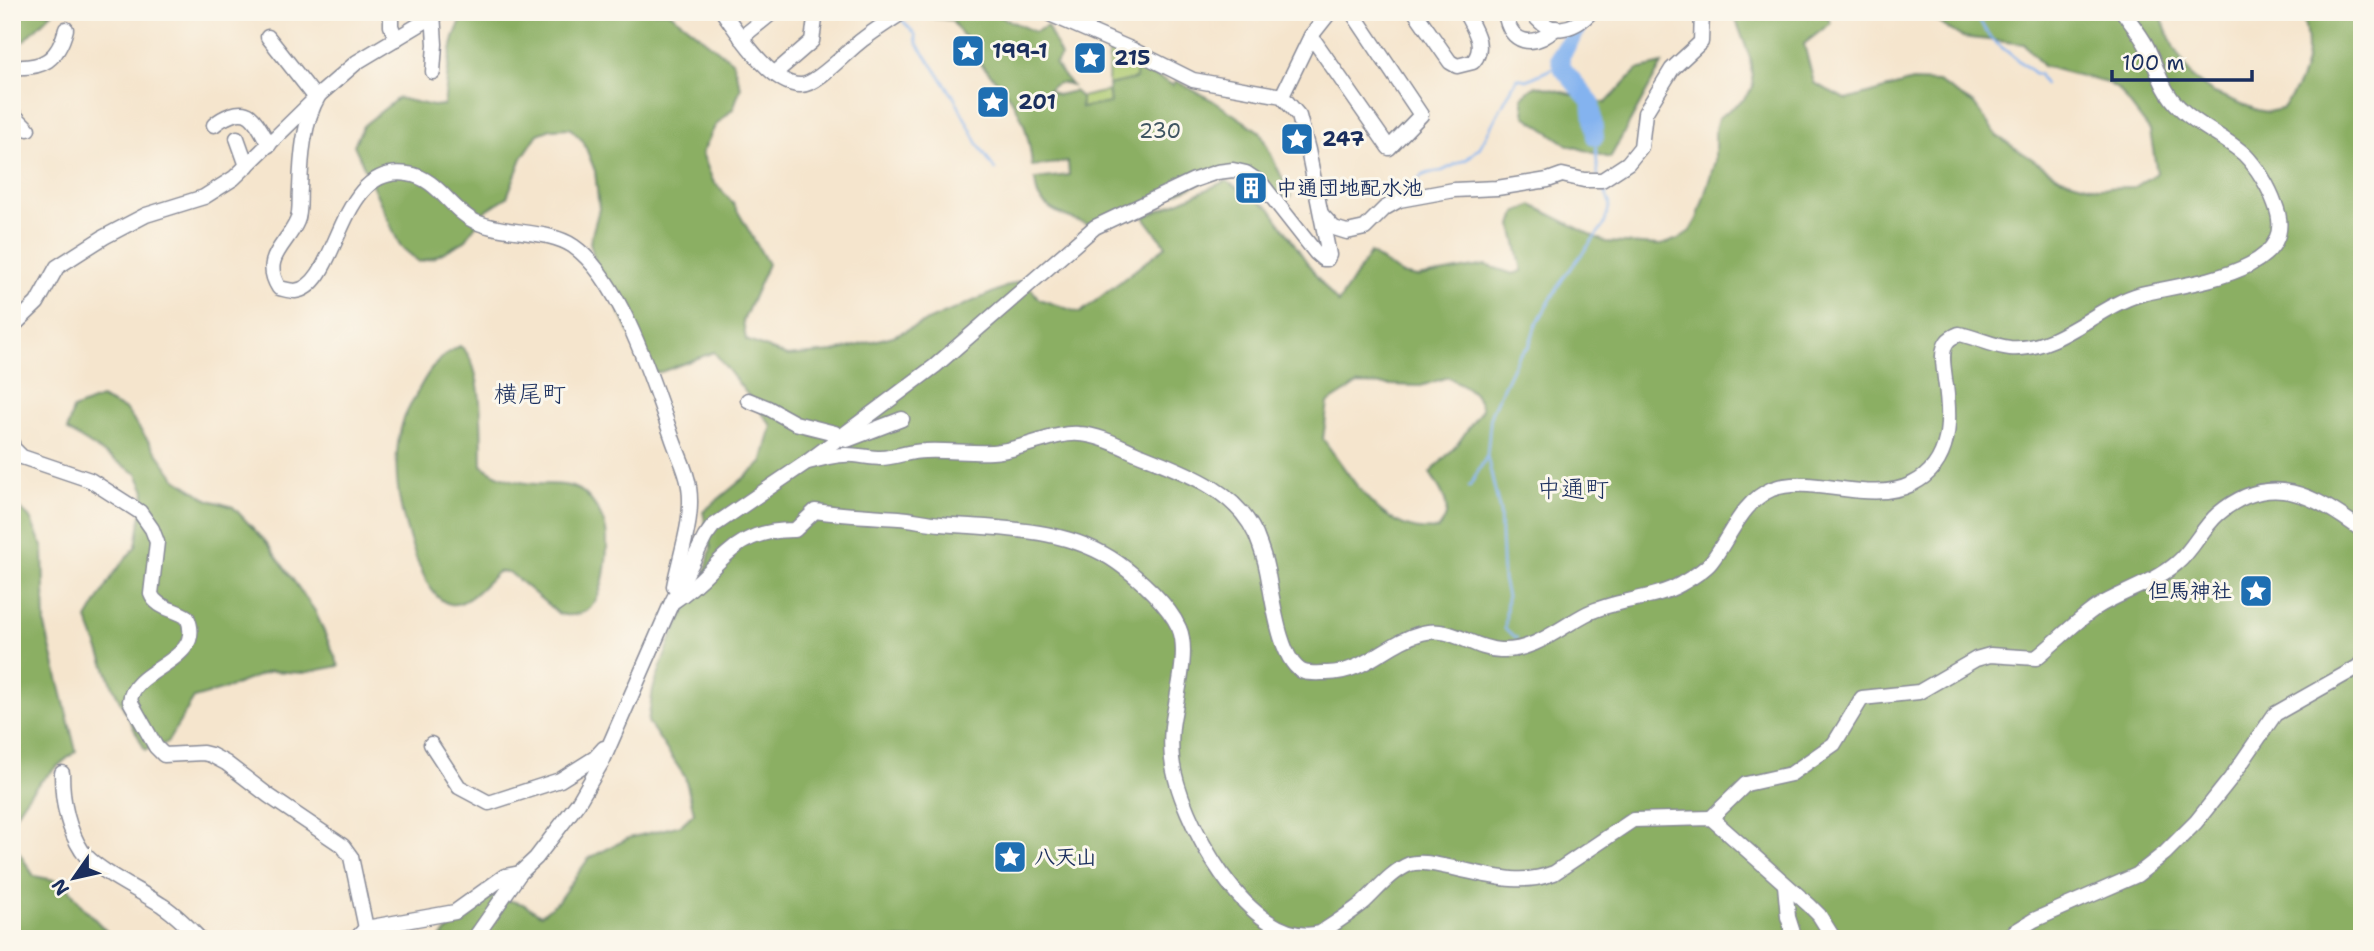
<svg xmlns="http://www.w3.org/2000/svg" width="2374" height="951" font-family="'Shantell Sans','Klee One',sans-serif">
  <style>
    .green { fill: #afcb72; stroke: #657d68; stroke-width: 2 }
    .forest { fill: #8baf64; stroke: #536f61; stroke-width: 2; fill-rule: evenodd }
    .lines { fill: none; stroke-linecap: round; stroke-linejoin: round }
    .stream { stroke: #84b3ef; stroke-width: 2.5 }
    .river { stroke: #84b3ef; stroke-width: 18 }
    .minor-casing { stroke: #888a96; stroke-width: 17 }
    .minor { stroke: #fff; stroke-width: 14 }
    .labels { text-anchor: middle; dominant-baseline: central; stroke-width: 6; stroke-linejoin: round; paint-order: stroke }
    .poi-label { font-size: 21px; font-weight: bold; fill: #1b2f5e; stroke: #fbf7ec; text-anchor: start }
    .park-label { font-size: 21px; fill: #405663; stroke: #fbf7ec }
    .quarter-label { font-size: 24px; fill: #1b2f5e; stroke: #fbf7ec }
  </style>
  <rect width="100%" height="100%" fill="#fbf7ec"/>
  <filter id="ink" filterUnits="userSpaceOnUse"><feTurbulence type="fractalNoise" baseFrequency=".0143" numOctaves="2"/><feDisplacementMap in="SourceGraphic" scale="14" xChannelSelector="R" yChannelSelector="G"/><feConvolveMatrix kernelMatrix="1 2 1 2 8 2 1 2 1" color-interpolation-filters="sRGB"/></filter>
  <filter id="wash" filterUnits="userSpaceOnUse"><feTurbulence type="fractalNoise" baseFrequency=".00686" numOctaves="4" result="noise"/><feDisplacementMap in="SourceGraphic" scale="28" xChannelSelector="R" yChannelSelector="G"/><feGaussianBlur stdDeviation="1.57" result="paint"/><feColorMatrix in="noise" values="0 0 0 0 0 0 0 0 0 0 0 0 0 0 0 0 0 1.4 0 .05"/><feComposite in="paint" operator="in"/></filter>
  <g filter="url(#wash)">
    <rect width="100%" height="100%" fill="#f5e5cd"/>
    <g class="green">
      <polygon points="1104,42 1139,57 1136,67 1136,79 1108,85 1109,55"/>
      <polygon points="1108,91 1110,103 1081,108 1081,97"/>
    </g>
    <g class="forest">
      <polygon points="12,12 53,12 25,40 14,47 12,47"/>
      <path d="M469 12H669L732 61 741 87 733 109 715 126 702 153 713 181 733 203 768 264 743 321 746 340 787 356 833 352 893 336 1024 279 1039 299 1080 313 1166 246 1144 217 1226 181 1270 208 1317 277 1338 303 1370 253 1401 274 1417 277 1486 265 1513 274 1522 271 1512 225 1516 213 1532 205 1605 242 1661 245 1678 239 1690 231 1697 219 1715 161V129L1718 118 1743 100 1753 87 1750 58 1733 12H1825L1831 23 1804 44 1814 83 1847 100 1912 81 1938 82 1974 104 1997 136 2061 178 2097 188 2135 187 2157 173 2150 131 2119 90 2107 83 2043 66 2024 44 1962 37 1921 12H2159L2174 48 2192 77 2212 92 2257 110 2267 112 2282 109C2308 76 2312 53 2302 12H2362V939H440L450 928 492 896 523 904 541 915 558 901 589 858 629 838 681 825 694 813 685 777 648 722 653 689 671 639 706 570 711 548 703 512 762 463 772 426 714 352 661 372 650 373 595 262 590 242 599 209 595 171 583 141 570 128 551 129 538 134 522 158 507 197 485 211 465 241 433 258 419 262 400 246 354 145 363 126 398 98 433 106 444 105C448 79 448 30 469 12ZM1448 377C1464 386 1477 391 1482 409L1456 446 1430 473C1442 491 1456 511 1438 529 1381 536 1353 478 1323 439L1328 403 1358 384 1421 386Z"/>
      <path d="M920 12 933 16 990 12 1035 32 1047 26 1061 56 1055 64 1071 85C1061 81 1055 83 1048 90L1058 95 1074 91 1081 97V108L1110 103 1108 85 1136 79V67L1173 85 1176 81 1212 100 1260 132 1291 196 1280 206 1233 170 1095 227C1078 220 1054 215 1042 201 1036 196 1036 186 1035 179L1069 175 1068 162 1032 166C1028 116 1013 97 979 62V50L961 33 951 20 933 18Z"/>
      <polygon points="1662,64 1610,158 1568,145 1525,116 1522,97 1536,85 1606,103 1637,70"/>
      <path d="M460 346C485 363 481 436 482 465 494 477 519 483 537 484 553 485 570 482 584 493 594 502 603 517 606 530 609 548 605 590 593 604 585 615 571 617 559 614L509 572H498C486 582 468 607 450 604 433 600 424 576 418 563 401 519 388 468 403 421 406 413 411 404 415 397 426 374 437 357 460 346Z"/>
      <polygon points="100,398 126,410 176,479 209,500 233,507 266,542 315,611 339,666 303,673 270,671 225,689 194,698 167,743 145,750 114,689 87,619 114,573 136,546 145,491 137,474 67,430 73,409"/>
      <path d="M12 501 30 518 43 548 45 626 76 751C47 775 30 787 12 821Z"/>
      <polygon points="12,822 15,846 34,876 64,882 82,906 114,939 12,939"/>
    </g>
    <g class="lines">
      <g class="stream">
        <polyline points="1954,12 1960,16 1972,18 1981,23 1990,38 2034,73 2039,74 2045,85"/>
        <polyline points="901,19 915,34 917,43 954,97 978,144 995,170"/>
        <polyline points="1595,137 1598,176"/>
        <polyline points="1406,193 1421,176 1429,173 1442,171 1467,159 1480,147 1517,78 1527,80 1562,64"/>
        <polyline points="1469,487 1487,456"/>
        <polyline points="1517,638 1505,629 1507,597 1503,579 1500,512 1487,456 1491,413 1518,356 1529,346 1536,325 1562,280 1604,225 1610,204 1602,185"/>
      </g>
      <polyline class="river" points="1579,12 1576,31 1560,57 1563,69 1591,102 1595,137"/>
    </g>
  </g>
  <g filter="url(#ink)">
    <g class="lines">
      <defs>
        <g id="minor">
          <polyline points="391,12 391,26 396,39"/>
          <path d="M723 12C738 33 772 86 801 85 817 85 848 50 862 40 875 30 889 21 903 12"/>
          <path d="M1415 12 1450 62 1457 66 1473 62C1487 46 1473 28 1465 12"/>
          <path d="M1505 12C1510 45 1533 49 1556 28"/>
          <path d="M1532 12C1548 37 1573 31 1591 12"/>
          <polyline points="433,13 435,44 433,72"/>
          <polyline points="1075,24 1109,12"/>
          <polyline points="1311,36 1389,148 1421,115 1352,12"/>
          <polyline points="268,37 316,98"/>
          <polyline points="741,38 773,12"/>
          <path d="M12 67C43 69 58 60 66 29"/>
          <polyline points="775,73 812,41 816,12"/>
          <path d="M319 95C303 122 301 158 300 189 299 198 301 212 297 221 287 245 260 258 279 288 284 289 290 291 295 291 340 286 337 162 408 174 438 178 450 210 476 222 507 235 547 229 573 246 621 279 653 383 672 437 677 453 687 470 689 487 694 520 680 554 674 586"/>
          <polyline points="1282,96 1311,36 1330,12"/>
          <polyline points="12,113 28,129"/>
          <path d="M214 125C222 118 240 108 250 116 258 122 264 136 269 145"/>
          <polyline points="237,138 247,166"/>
          <polyline points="1322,215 1334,228 1347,232 1365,228 1385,208 1399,200 1454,190 1497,188 1548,180 1562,175 1584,180 1602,180 1628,163 1641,147 1645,113 1672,69 1701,42 1702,12"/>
          <polyline points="12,327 37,303 57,267 104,237 146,215 204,197 234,178 319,95 357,62 422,23 434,12"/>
          <polyline points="748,400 768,408 795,423 835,433 839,438 847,440 902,419"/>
          <path d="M12 443 13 448 22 457 90 480 140 512 152 529 157 542 151 594C156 608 175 609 187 617 207 662 133 667 130 701L156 747 164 755 203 753 211 755 226 763 269 796 343 846 351 857 366 928"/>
          <path d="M807 462C819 460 832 455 844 455 856 454 868 458 881 458 896 457 910 451 925 451 947 450 970 453 992 452 1021 451 1053 432 1079 434 1099 435 1118 445 1136 453 1180 471 1234 487 1256 535 1260 545 1265 559 1267 570 1272 593 1279 663 1304 672 1311 674 1320 673 1327 673 1365 673 1387 642 1422 633 1451 625 1472 649 1500 650 1534 652 1560 627 1588 613 1618 599 1653 600 1681 584 1691 578 1704 571 1711 562 1730 538 1741 502 1772 489 1812 474 1869 505 1912 484 1953 464 1951 418 1945 379 1944 368 1940 352 1947 342 1949 339 1954 336 1959 334 1976 337 1992 346 2010 348 2058 352 2097 306 2141 294 2183 283 2304 275 2275 204 2269 187 2257 167 2244 154 2224 136 2199 127 2180 108 2162 91 2157 68 2147 47 2141 35 2131 23 2123 12"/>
          <path d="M674 601C721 571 728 529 795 530L815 511C843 515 870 516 899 518 913 519 927 523 941 524 1001 529 1067 527 1118 563 1139 578 1169 605 1179 628 1190 652 1175 701 1172 727 1171 737 1171 749 1172 759 1178 815 1249 951 1320 933 1335 923 1351 913 1364 902 1378 889 1392 871 1410 864 1420 861 1433 864 1443 866 1480 872 1516 888 1554 873L1633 820 1711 818 1809 905 1819 915 1834 939"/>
          <polyline points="431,744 459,787 489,803 560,780 595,758 604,748"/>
          <path d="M62 773C62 800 67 828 82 851 95 870 143 892 163 906 177 915 188 927 200 939"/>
          <path d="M1711 818 1746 784 1791 774 1834 744 1862 698 1919 692 1976 659 1990 655 2036 658C2057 641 2075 622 2097 607 2123 591 2154 583 2177 563 2193 550 2202 528 2218 514 2270 469 2315 496 2362 530"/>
          <polyline points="1785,885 1788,917 1795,939"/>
          <polyline points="356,939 366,928 455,912 505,876 520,873"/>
          <polyline points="474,939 520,873 536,858 578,803 603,760 672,602 705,537 713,526 807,462 935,366 1095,227 1194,180 1217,172 1233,170 1246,173 1261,183 1316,253 1323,259 1327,259 1329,255 1308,150 1299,116 1282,96 1193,80 1133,50 1045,12"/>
          <polyline points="2003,939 2034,920 2137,875 2165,853 2196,822 2231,778 2275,714 2358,667 2362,662"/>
        </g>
      </defs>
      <use href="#minor" class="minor-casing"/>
      <use href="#minor" class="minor"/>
    </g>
  </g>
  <defs>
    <symbol id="sight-square" viewBox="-11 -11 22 22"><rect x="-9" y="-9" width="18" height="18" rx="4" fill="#1f6fb2" stroke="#fbf7ec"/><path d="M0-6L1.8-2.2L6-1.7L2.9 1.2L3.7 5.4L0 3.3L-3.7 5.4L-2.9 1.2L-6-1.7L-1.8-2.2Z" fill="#fff"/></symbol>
    <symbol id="building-square" viewBox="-11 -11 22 22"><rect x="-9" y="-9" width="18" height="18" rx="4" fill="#1f6fb2" stroke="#fbf7ec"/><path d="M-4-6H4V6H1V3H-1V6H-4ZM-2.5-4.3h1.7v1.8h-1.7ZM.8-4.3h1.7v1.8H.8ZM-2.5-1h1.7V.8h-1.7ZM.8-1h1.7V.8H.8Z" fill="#fff"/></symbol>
  </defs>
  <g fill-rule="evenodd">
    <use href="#sight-square" x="949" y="32" width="38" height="38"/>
    <use href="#sight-square" x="1071" y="39" width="38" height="38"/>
    <use href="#sight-square" x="974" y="83" width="38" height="38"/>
    <use href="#sight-square" x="1278" y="120" width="38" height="38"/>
    <use href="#building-square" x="1232" y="169" width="38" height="38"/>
    <use href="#sight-square" x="2237" y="572" width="38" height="38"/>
    <use href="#sight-square" x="991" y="838" width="38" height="38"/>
  </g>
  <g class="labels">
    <g class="poi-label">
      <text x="992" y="51">199-1</text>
      <text x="1114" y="58">215</text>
      <text x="1018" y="102">201</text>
      <text x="1322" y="139">247</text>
      <text x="1276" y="188">中通団地配水池</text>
      <text x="2232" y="591" text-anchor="end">但馬神社</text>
      <text x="1034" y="857">八天山</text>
    </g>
    <g class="park-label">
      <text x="1160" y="131">230</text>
    </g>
    <g class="quarter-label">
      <text x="530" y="394">横尾町</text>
      <text x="1573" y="489">中通町</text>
    </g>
  </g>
  <rect width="2374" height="951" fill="none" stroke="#fbf7ec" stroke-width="42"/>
  <g transform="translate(74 878) rotate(236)" stroke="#fbf7ec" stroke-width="5" paint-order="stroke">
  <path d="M0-5L12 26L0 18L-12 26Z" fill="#1b2f5e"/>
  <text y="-10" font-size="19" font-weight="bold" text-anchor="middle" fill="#1b2f5e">N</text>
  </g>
  <path d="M2112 70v10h140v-10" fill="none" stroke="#1b2f5e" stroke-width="3.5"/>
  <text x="2122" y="70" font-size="21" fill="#1b2f5e" stroke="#fbf7ec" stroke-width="5" paint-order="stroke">100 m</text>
</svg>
